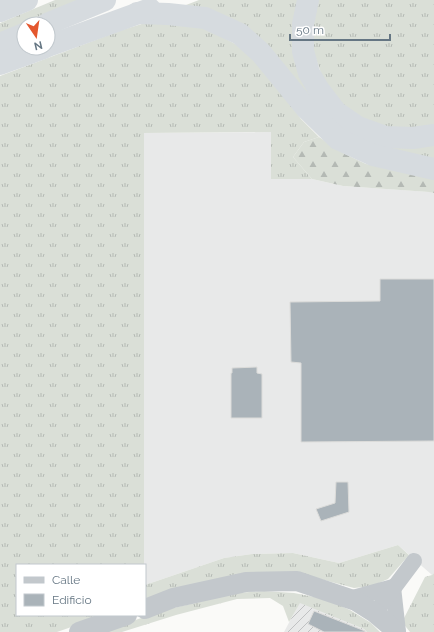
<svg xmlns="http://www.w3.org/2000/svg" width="434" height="632" font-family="Raleway,sans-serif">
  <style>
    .built { fill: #e8e9e9 }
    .industrial { fill: url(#industrial-furrows) }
    .grass { fill: url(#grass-tufts) }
    .forest { fill: url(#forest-firs) }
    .building { fill: #aab3b9; stroke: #dcdcda }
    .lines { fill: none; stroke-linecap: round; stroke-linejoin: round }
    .minor { stroke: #c3c8cc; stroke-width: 16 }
    .tertiary { stroke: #c3c8cc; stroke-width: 20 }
    .motorway { stroke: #d6dbdf; stroke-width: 22 }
  </style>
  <defs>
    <pattern id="industrial-furrows" width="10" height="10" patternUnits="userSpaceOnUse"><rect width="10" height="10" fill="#e8e9e9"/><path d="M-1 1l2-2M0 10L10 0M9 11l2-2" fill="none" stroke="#c0c1c2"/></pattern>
    <pattern id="grass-tufts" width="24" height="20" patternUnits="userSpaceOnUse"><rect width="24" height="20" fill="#dadfd7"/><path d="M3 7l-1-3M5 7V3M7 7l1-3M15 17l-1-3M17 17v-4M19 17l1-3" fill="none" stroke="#b4b9b4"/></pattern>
    <pattern id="forest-firs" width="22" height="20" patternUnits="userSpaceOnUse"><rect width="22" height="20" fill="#dadfd7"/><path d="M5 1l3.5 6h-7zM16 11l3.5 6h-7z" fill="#b4b9b4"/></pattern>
  </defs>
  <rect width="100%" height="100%" fill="#fafaf8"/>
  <polygon class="built" points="272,132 271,179 312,179 343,186 430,192 434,193 434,573 432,575 398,545 339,563 293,553 252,554 224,558 145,585 145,565 144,565 144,133"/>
  <polygon class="industrial" points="300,602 364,629 367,632 284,632"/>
  <g class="grass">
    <polygon points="55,0 78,0 0,33 0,23"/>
    <polygon points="199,0 301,0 321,105 434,143 434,162 355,143 216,14 186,5"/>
    <polygon points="318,0 434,0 434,127 400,131 375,125 350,111 327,90 312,48 311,24"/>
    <polygon points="145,23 200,25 239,46 266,71 301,119 319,137 304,142 293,157 312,179 271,179 271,132 144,133 144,565 17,565 17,615 106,615 57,632 0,632 0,76 122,30"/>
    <polygon points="398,545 409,555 388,579 372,586 354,588 309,576 145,602 145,585 224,558 252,554 293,553 339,563"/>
    <polygon points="434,573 434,632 410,632 402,622 425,577 432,575"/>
    <polygon points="264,591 294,593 325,599 350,610 371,623 380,632 367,632 364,629 300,603 289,622 283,606 270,598 237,599 176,615 122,632 100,632 165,610 237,593"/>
  </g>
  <polygon class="forest" points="319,137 345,154 366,164 434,176 434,193 429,192 343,186 312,179 293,157 304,142"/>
  <g class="building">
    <polygon points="380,279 434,279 434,441 301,442 301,363 291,362 290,302 380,301"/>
    <polygon points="257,367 257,373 262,374 262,418 231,418 231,373 232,373 232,368"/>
    <polygon points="336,482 348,482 349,512 321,521 316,509 335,503"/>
    <polygon points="314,611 365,631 365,632 324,632 308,624"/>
  </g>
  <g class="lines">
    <g class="minor">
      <polyline points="349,599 393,587 398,632"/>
      <polyline points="375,613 414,561"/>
    </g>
    <g class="tertiary">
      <polyline points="145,609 173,598 246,582 297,581 356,601 375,613 388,624 396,632"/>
      <polyline points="79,632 127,615"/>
    </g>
    <g class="motorway">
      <polyline points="308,0 303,24 303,51 309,73 319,90 336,112 358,127 386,137 413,138 434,135"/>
      <polyline points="0,11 27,0"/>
      <polyline points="137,13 168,14 205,18 240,34 261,53 306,108 338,139 373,155 434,169"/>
      <polyline points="47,24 105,0"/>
      <polyline points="0,44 24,34"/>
      <polyline points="48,46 150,9"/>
      <polyline points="0,64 44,48"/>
    </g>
  </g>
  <rect x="16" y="564" width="130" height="52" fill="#ffffff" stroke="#c1c8cd"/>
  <rect x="24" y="577" width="20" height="6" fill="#c3c8cc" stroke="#c1c8cd"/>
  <text x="52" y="584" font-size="12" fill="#657683">Calle</text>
  <rect x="24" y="594" width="20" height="12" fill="#aab3b9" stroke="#c1c8cd"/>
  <text x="52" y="604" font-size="12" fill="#657683">Edificio</text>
  <g transform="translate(36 36) rotate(167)"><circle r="19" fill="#ffffff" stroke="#c1c8cd"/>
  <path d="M0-3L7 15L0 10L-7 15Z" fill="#e4572e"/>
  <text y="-6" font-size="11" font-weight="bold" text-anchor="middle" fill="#657683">N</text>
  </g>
  <path d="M290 34v6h100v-6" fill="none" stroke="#657683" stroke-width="2"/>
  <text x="296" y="34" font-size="12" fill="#657683" stroke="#ffffff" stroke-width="3" paint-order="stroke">50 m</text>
</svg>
